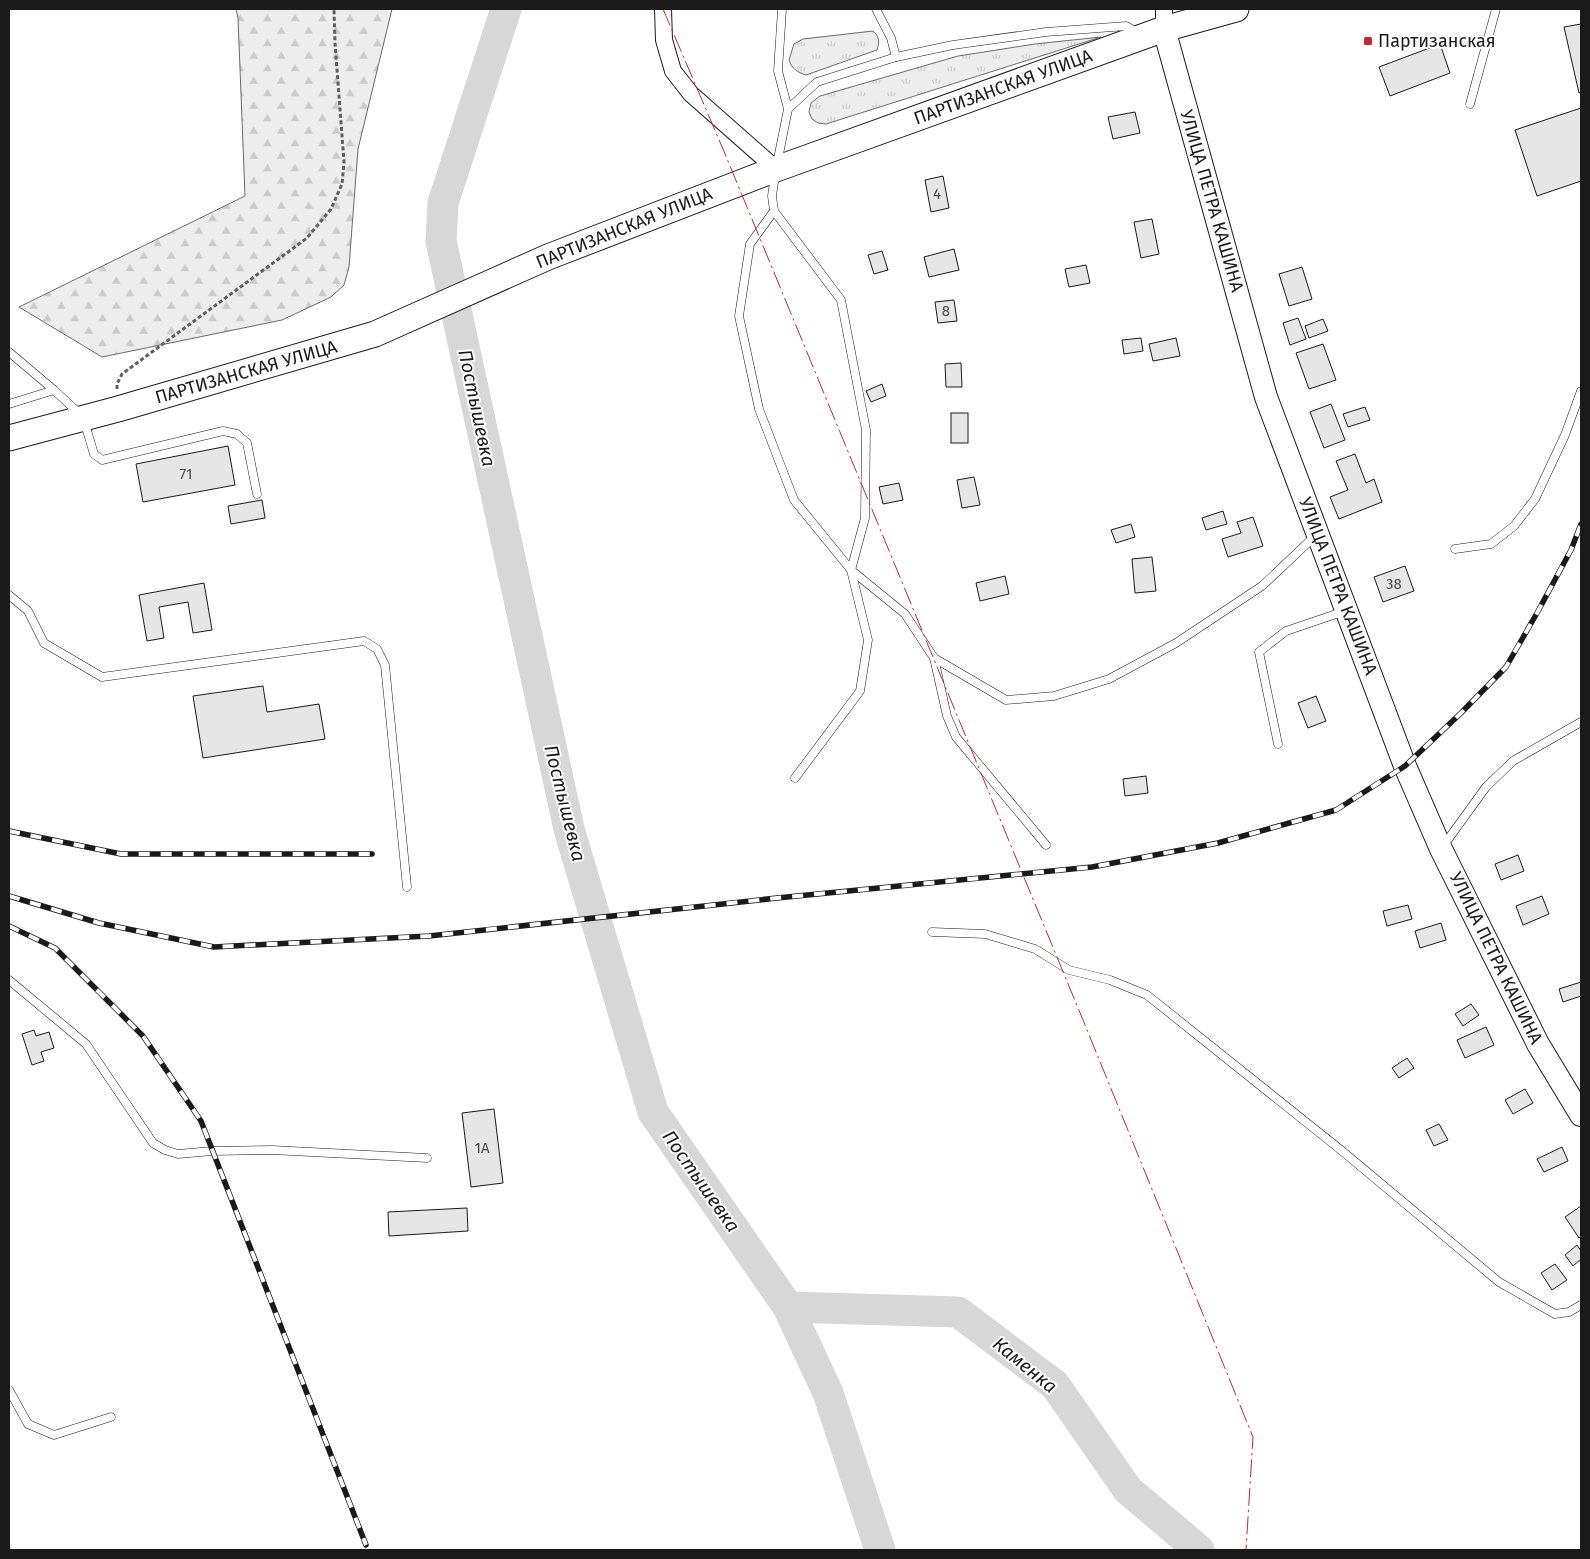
<svg xmlns="http://www.w3.org/2000/svg" width="1590" height="1559" font-family="'Fira Sans',sans-serif">
  <style>
    .grass { fill: url(#grass-tufts); stroke: #6a6a6a }
    .forest { fill: url(#forest-firs); stroke: #6a6a6a }
    .lines { fill: none; stroke-linecap: round; stroke-linejoin: round }
    .river { stroke: #d7d7d7; stroke-width: 31 }
    .building { fill: #e6e6e6; stroke: #1a1a1a }
    .service-casing { stroke: #1a1a1a; stroke-width: 9 }
    .minor-casing { stroke: #1a1a1a; stroke-width: 18 }
    .secondary-casing { stroke: #1a1a1a; stroke-width: 24 }
    .primary-casing { stroke: #1a1a1a; stroke-width: 27 }
    .path { stroke: #5f5f5f; stroke-width: 3; stroke-dasharray: 4 2.5; stroke-linecap: butt }
    .service { stroke: #fff; stroke-width: 8 }
    .minor { stroke: #fff; stroke-width: 16 }
    .secondary { stroke: #fff; stroke-width: 22 }
    .primary { stroke: #fff; stroke-width: 25 }
    .rail-casing { stroke: #1a1a1a; stroke-width: 5.5 }
    .rail { stroke: #fff; stroke-width: 4; stroke-dasharray: 11; stroke-linecap: butt }
    .power { stroke: #c62828; stroke-width: 1; stroke-dasharray: 18 4 2.5 4; stroke-linecap: butt }
    .poi-dot { fill: #c62828; stroke: #fff; stroke-width: 2 }
    .labels { text-anchor: middle; dominant-baseline: central; stroke-width: 4; stroke-linejoin: round; paint-order: stroke }
    .number-label { font-size: 15px; fill: #4d4d4d }
    .poi-label { font-size: 18px; fill: #1a1a1a; stroke: #fff; text-anchor: start }
    .street-label { font-size: 18px; fill: #1a1a1a; stroke: #fff }
    .water-label { font-size: 19px; font-style: italic; fill: #1a1a1a; stroke: #fff }
  </style>
  <defs>
    <pattern id="grass-tufts" width="24" height="20" patternUnits="userSpaceOnUse" patternTransform="scale(1.25)"><rect width="24" height="20" fill="#ededed"/><path d="M3 7l-1-3M5 7V3M7 7l1-3M15 17l-1-3M17 17v-4M19 17l1-3" fill="none" stroke="#cbcbcb"/></pattern>
    <pattern id="forest-firs" width="22" height="20" patternUnits="userSpaceOnUse" patternTransform="scale(1.25)"><rect width="22" height="20" fill="#ededed"/><path d="M5 1l3.5 6h-7zM16 11l3.5 6h-7z" fill="#cbcbcb"/></pattern>
  </defs>
  <rect width="100%" height="100%" fill="#fff"/>
  <g class="grass">
    <path d="M873 31C879 36 880 42 877 50L874 51 806 75C797 72 792 69 789 60L794 44 803 39Z"/>
    <polygon points="1101,37 826,124 818,123 812,119 809,112 811,103 820,96 958,56 1035,44"/>
  </g>
  <polygon class="forest" points="236,9 392,9 358,149 349,267 344,285 331,297 282,320 102,357 19,307 245,196 238,18"/>
  <g class="lines">
    <g class="river">
      <polyline points="506,9 443,203 441,241 569,829 653,1112 788,1307 828,1393 880,1550"/>
      <polyline points="788,1307 958,1312 1055,1385 1128,1490 1199,1550"/>
    </g>
  </g>
  <g class="building">
    <polygon points="1581,24 1581,92 1579,93 1564,27"/>
    <polygon points="1440,44 1450,73 1390,96 1379,67"/>
    <polygon points="1581,108 1581,181 1537,196 1515,130"/>
    <polygon points="1135,112 1140,133 1113,139 1108,117"/>
    <polygon points="943,176 949,208 931,212 925,180"/>
    <polygon points="1152,219 1159,254 1141,258 1134,222"/>
    <polygon points="954,249 959,270 929,277 924,257"/>
    <polygon points="882,251 888,270 874,274 868,255"/>
    <polygon points="1086,265 1090,283 1069,287 1065,269"/>
    <polygon points="1302,267 1312,299 1289,306 1279,274"/>
    <polygon points="954,300 957,321 938,323 935,302"/>
    <polygon points="1298,318 1306,339 1290,345 1283,323"/>
    <polygon points="1323,319 1328,331 1309,338 1305,326"/>
    <polygon points="1141,338 1143,351 1124,354 1122,340"/>
    <polygon points="1176,338 1180,356 1153,361 1149,344"/>
    <polygon points="1323,344 1336,380 1309,389 1296,353"/>
    <polygon points="961,363 962,387 946,387 945,364"/>
    <polygon points="882,384 886,396 871,402 866,391"/>
    <polygon points="1331,404 1345,440 1324,448 1310,412"/>
    <polygon points="1365,407 1370,420 1348,427 1343,414"/>
    <rect x="951" y="413" width="17" height="30"/>
    <polygon points="228,446 235,485 143,502 136,464"/>
    <polygon points="1355,454 1366,483 1374,479 1382,502 1339,519 1330,497 1348,490 1336,461"/>
    <polygon points="974,477 980,505 962,508 957,480"/>
    <polygon points="899,483 903,500 883,504 879,487"/>
    <polygon points="262,500 265,518 231,524 228,506"/>
    <polygon points="1223,511 1227,524 1206,530 1202,518"/>
    <polygon points="1253,517 1263,546 1228,557 1222,539 1241,533 1237,522"/>
    <polygon points="1131,524 1135,537 1116,543 1111,530"/>
    <polygon points="1152,557 1156,591 1135,593 1132,559"/>
    <polygon points="1405,566 1414,591 1383,602 1374,577"/>
    <polygon points="1005,576 1009,594 980,601 976,583"/>
    <polygon points="204,583 212,630 193,633 188,602 159,607 164,638 147,641 139,595"/>
    <polygon points="263,686 267,712 319,704 325,739 203,758 193,696"/>
    <polygon points="1316,696 1326,721 1308,728 1298,703"/>
    <polygon points="1146,776 1148,793 1125,796 1123,779"/>
    <polygon points="1518,855 1524,871 1501,880 1495,864"/>
    <polygon points="1542,896 1549,914 1523,925 1516,906"/>
    <polygon points="1408,905 1412,919 1387,926 1383,911"/>
    <polygon points="1441,923 1446,940 1420,948 1415,931"/>
    <polygon points="1581,982 1581,996 1563,1002 1559,989"/>
    <polygon points="1471,1004 1479,1015 1463,1026 1455,1014"/>
    <polygon points="1486,1027 1494,1045 1465,1058 1457,1040"/>
    <polygon points="34,1030 36,1036 49,1032 54,1048 41,1052 44,1061 32,1065 22,1034"/>
    <polygon points="1407,1058 1414,1068 1399,1078 1392,1068"/>
    <polygon points="1525,1089 1533,1103 1513,1114 1505,1100"/>
    <polygon points="494,1109 503,1183 471,1187 462,1113"/>
    <polygon points="1439,1124 1448,1140 1434,1146 1426,1130"/>
    <polygon points="1562,1147 1568,1161 1544,1172 1537,1159"/>
    <polygon points="1581,1206 1581,1237 1579,1238 1565,1217"/>
    <polygon points="467,1208 468,1231 389,1236 388,1212"/>
    <polygon points="1577,1245 1581,1251 1581,1259 1573,1266 1565,1255"/>
    <polygon points="1555,1264 1567,1280 1552,1290 1541,1273"/>
  </g>
  <g class="lines">
    <defs>
      <g id="service">
        <polyline points="896,57 953,45 1046,32 1126,26 1139,33"/>
        <polyline points="1470,104 1496,9"/>
        <polyline points="788,109 817,82 896,57 891,38 876,9"/>
        <polyline points="777,164 788,109 778,71 782,9"/>
        <polyline points="775,175 772,196 774,211 841,300 866,430 865,518 851,570 868,640 860,691 795,778"/>
        <polyline points="774,211 750,244 739,316 759,409 794,500 851,570 905,614 934,658 1006,700 1054,696 1109,679 1176,643 1262,586 1315,536"/>
        <polyline points="9,352 54,390"/>
        <polyline points="9,404 54,390 83,417 94,454 102,460 223,431 237,434 247,443 257,494"/>
        <polyline points="1455,549 1491,544 1514,526 1535,499 1565,435 1581,391"/>
        <polyline points="9,595 28,611 44,643 102,677 364,641 377,649 385,665 407,887"/>
        <polyline points="934,658 947,716 956,737 1046,845"/>
        <polyline points="1278,744 1259,652 1286,631 1345,611"/>
        <polyline points="1444,845 1486,787 1513,761 1581,722"/>
        <polyline points="932,932 985,934 1035,949 1069,970 1110,980 1147,995 1341,1150 1499,1282 1555,1314 1569,1312 1581,1305"/>
        <polyline points="9,980 86,1044 153,1143 165,1150 178,1154 212,1151 272,1150 427,1158"/>
        <polyline points="9,1390 28,1424 54,1435 111,1417"/>
      </g>
      <g id="minor">
        <polyline points="663,9 664,40 673,71 691,94 776,169"/>
        <polyline points="1164,9 1164,29"/>
      </g>
      <polyline id="secondary" points="1164,29 1266,397 1405,766 1441,849 1538,1044 1581,1115"/>
      <polyline id="primary" points="9,438 118,409 375,334 548,257 776,169 1164,29 1236,9"/>
    </defs>
    <use href="#service" class="service-casing"/>
    <use href="#minor" class="minor-casing"/>
    <use href="#secondary" class="secondary-casing"/>
    <use href="#primary" class="primary-casing"/>
    <polyline class="path" points="117,389 117,384 122,374 307,238 331,209 342,184 344,162 335,43 334,9"/>
    <use href="#service" class="service"/>
    <use href="#minor" class="minor"/>
    <use href="#secondary" class="secondary"/>
    <use href="#primary" class="primary"/>
    <defs>
      <g id="rail">
        <polyline points="9,831 121,854 372,854"/>
        <polyline points="9,896 99,923 214,947 429,936 777,898 1092,867 1218,843 1336,810 1405,766 1461,713 1506,667 1537,613 1571,550 1581,524"/>
        <polyline points="9,926 55,948 143,1036 201,1121 366,1545"/>
      </g>
    </defs>
    <use href="#rail" class="rail-casing"/>
    <use href="#rail" class="rail"/>
    <polyline class="power" points="663,9 723,149 1083,1020 1253,1437 1246,1550"/>
  </g>
  <rect class="poi-dot" x="1363" y="36" width="10" height="10" rx="2.5"/>
  <g class="labels">
    <g class="number-label">
      <text x="937" y="194">4</text>
      <text x="946" y="311">8</text>
      <text x="186" y="474">71</text>
      <text x="1394" y="584">38</text>
      <text x="482" y="1148">1А</text>
    </g>
    <g class="poi-label">
      <text x="1378" y="41">Партизанская</text>
    </g>
    <g class="street-label">
      <text transform="translate(1003 87) rotate(-20)">ПАРТИЗАНСКАЯ УЛИЦА</text>
      <text transform="translate(1212 201) rotate(74)">УЛИЦА ПЕТРА КАШИНА</text>
      <text transform="translate(624 228) rotate(-22)">ПАРТИЗАНСКАЯ УЛИЦА</text>
      <text transform="translate(246 372) rotate(-16)">ПАРТИЗАНСКАЯ УЛИЦА</text>
      <text transform="translate(1338 586) rotate(69)">УЛИЦА ПЕТРА КАШИНА</text>
      <text transform="translate(1496 958) rotate(64)">УЛИЦА ПЕТРА КАШИНА</text>
    </g>
    <g class="water-label">
      <text transform="translate(477 408) rotate(78)">Постышевка</text>
      <text transform="translate(565 803) rotate(76)">Постышевка</text>
      <text transform="translate(701 1181) rotate(55)">Постышевка</text>
      <text transform="translate(1025 1365) rotate(39)">Каменка</text>
    </g>
  </g>
  <rect width="1590" height="1559" fill="none" stroke="#1a1a1a" stroke-width="20"/>
</svg>
